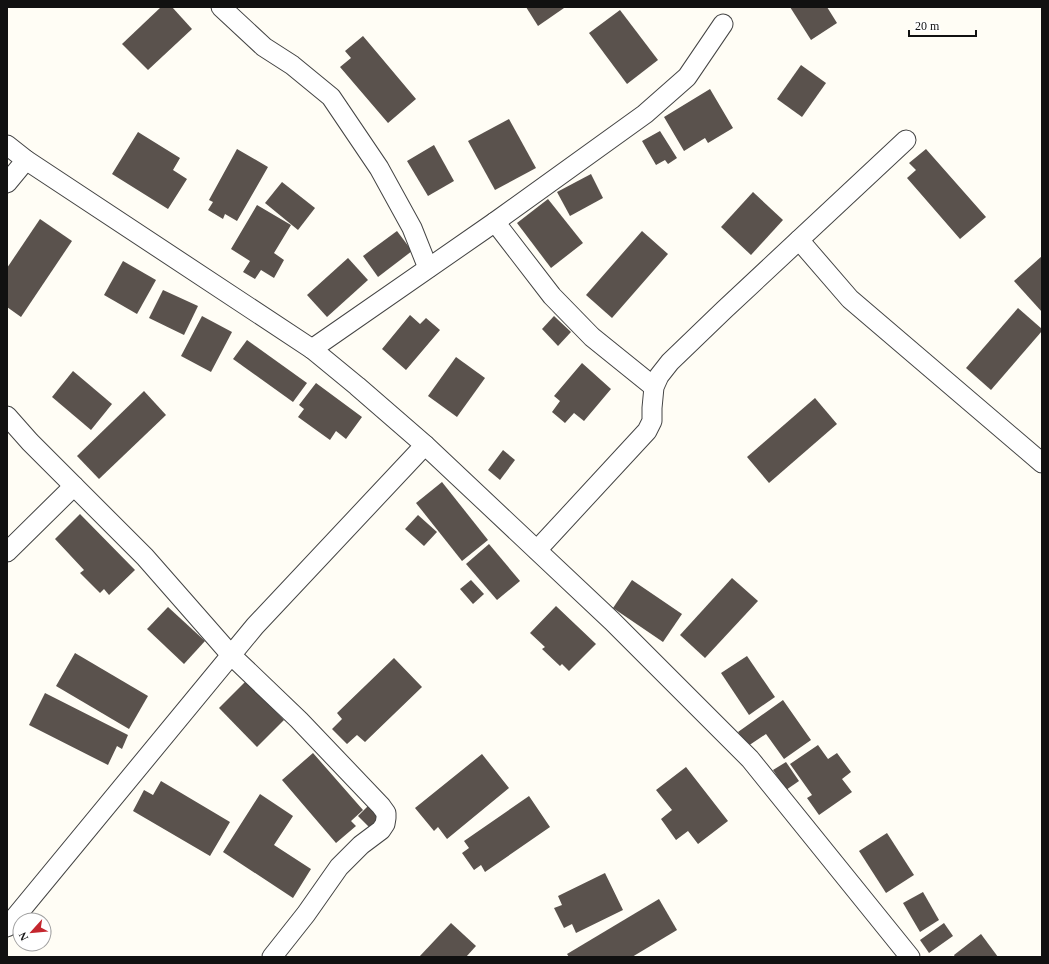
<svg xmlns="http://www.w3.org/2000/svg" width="1049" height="964" font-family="Georgia,serif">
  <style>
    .building { fill: #5a524d }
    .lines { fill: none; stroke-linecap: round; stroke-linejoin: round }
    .minor-casing { stroke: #444; stroke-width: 21 }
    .minor { stroke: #fff; stroke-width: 19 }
  </style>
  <rect width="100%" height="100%" fill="#fffdf5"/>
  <g class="building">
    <polygon points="161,7 172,7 192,29 148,70 122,44"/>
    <polygon points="526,7 563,7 564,8 538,26"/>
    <polygon points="790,7 827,7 837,23 811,40"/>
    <polygon points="620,10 658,60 627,84 589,33"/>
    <polygon points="363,36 416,99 388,123 340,67 351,58 345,51"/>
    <polygon points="801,65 826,83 802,117 777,99"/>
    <polygon points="710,89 733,128 708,143 705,138 684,151 664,117"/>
    <polygon points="509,119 536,168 495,190 468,141"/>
    <polygon points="660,131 677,158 668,164 665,160 656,165 642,141"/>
    <polygon points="138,132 180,158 173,170 187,179 168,209 112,174"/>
    <polygon points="434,145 454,181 428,196 407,161"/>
    <polygon points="237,149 268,167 237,221 225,214 223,219 208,210 213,202 209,200"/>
    <polygon points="926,149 986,217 960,239 907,178 916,170 909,163"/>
    <polygon points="591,174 603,198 570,216 557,192"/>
    <polygon points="282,182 315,208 298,230 265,203"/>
    <polygon points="753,192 783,220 751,255 721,227"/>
    <polygon points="548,199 583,243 551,268 517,223"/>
    <polygon points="257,205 291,225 274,253 284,260 274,278 261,270 255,279 243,272 250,261 231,249"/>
    <polygon points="40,219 72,241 21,317 7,307 7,268"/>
    <polygon points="397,231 412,251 378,277 363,256"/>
    <polygon points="642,231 668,254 612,318 586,295"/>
    <polygon points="1042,256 1042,312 1014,281"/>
    <polygon points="348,258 368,280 327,317 307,295"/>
    <polygon points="123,261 156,280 137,314 104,295"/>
    <polygon points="163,290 198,306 184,335 149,318"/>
    <polygon points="1018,308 1042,329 1042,331 991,390 966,368"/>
    <polygon points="410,315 420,324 426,318 440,330 406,370 382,349"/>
    <polygon points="202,316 232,332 211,372 181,356"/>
    <polygon points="554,316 571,332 558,346 542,329"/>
    <polygon points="247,340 307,383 293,402 233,359"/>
    <polygon points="456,357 485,378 457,417 428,396"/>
    <polygon points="582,363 611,389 584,421 574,413 565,423 552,412 560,401 554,396"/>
    <polygon points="73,371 112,404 91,430 52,397"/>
    <polygon points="316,383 362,417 346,439 336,431 330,440 298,417 304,409 299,405"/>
    <polygon points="144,391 166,415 99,479 77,456"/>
    <polygon points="815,398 837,424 769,483 747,457"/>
    <polygon points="503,450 515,460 500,480 488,470"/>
    <polygon points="442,482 488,540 462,561 416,503"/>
    <polygon points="80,514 135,570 109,595 104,589 100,593 80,573 84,570 55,539"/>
    <polygon points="418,515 437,532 424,546 405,529"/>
    <polygon points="489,544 520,581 497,600 466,564"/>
    <polygon points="732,578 758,601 705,658 680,635"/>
    <polygon points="471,580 484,594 473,604 460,589"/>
    <polygon points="632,580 682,614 663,642 613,608"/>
    <polygon points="556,606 596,644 569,671 562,664 560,666 542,649 545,647 530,633"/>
    <polygon points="168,607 205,641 184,664 147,629"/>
    <polygon points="75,653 148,696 129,729 56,686"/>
    <polygon points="747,656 775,697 749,715 721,673"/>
    <polygon points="394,658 422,687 365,742 357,735 347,744 332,729 342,719 337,713"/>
    <polygon points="246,681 284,720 257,747 219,708"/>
    <polygon points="45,693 128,735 122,749 117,746 108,765 29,725"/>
    <polygon points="783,700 811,740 784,759 766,734 748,746 738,732"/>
    <polygon points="818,745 828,759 837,753 851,772 842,779 852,792 819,815 807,798 812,795 790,764"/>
    <polygon points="313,753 363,810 351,821 356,826 336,843 282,780"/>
    <polygon points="482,754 509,788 447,839 438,827 434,831 415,808"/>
    <polygon points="786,762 799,781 786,790 773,770"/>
    <polygon points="686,767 728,821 698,844 688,831 676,840 661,819 672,810 656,790"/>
    <polygon points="161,781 230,822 210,856 133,811 144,790 153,795"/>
    <polygon points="260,794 293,816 274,845 311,869 293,898 223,852"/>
    <polygon points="529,796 550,827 485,872 481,865 474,870 462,853 469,848 464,841"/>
    <polygon points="370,804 382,815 370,828 358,816"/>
    <polygon points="887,833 914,875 886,893 859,851"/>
    <polygon points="605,873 623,910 576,933 572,924 564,928 554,908 562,905 558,896"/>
    <polygon points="923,892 939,920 920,932 903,903"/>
    <polygon points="659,899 677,930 632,957 569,957 567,954"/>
    <polygon points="451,923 476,946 466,957 419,957"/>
    <polygon points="944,923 953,936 929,953 920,940"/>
    <polygon points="981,934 998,957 955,957 954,955"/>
  </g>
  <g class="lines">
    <defs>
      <g id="minor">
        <polyline points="221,7 264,47 292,65 331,97 379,168 412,228 428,268"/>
        <polyline points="7,145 26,160 312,349 357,386 425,445 612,621 750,759 910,957"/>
        <polyline points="7,183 26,160"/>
        <polyline points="495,222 552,296 592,337 654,387"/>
        <polyline points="799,240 850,299 1042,463"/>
        <polyline points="312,349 495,222 645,114 687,77 723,24"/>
        <polyline points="7,416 30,442 145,557 231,655 299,720 381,806 386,813 386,818 385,824 381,830 361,845 339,867 306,914 272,957"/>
        <polyline points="537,550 647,431 652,421 652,408 654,387 659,376 670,362 724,310 906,140"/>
        <polyline points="7,552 74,486"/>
        <polyline points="7,927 255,626 425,445"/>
      </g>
    </defs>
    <use href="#minor" class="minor-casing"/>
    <use href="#minor" class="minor"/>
  </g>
  <rect width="1049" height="964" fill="none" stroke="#111111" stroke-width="16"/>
  <g transform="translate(32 932) rotate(243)"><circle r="19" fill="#ffffff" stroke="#a0a0a0"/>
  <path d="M0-3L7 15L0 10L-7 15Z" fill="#c4262e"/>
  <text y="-6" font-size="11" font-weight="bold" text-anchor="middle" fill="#111111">N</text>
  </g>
  <path d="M909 30v6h67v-6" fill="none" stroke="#111111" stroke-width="2"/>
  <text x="915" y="30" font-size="12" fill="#111111" stroke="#ffffff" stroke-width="3" paint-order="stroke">20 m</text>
</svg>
